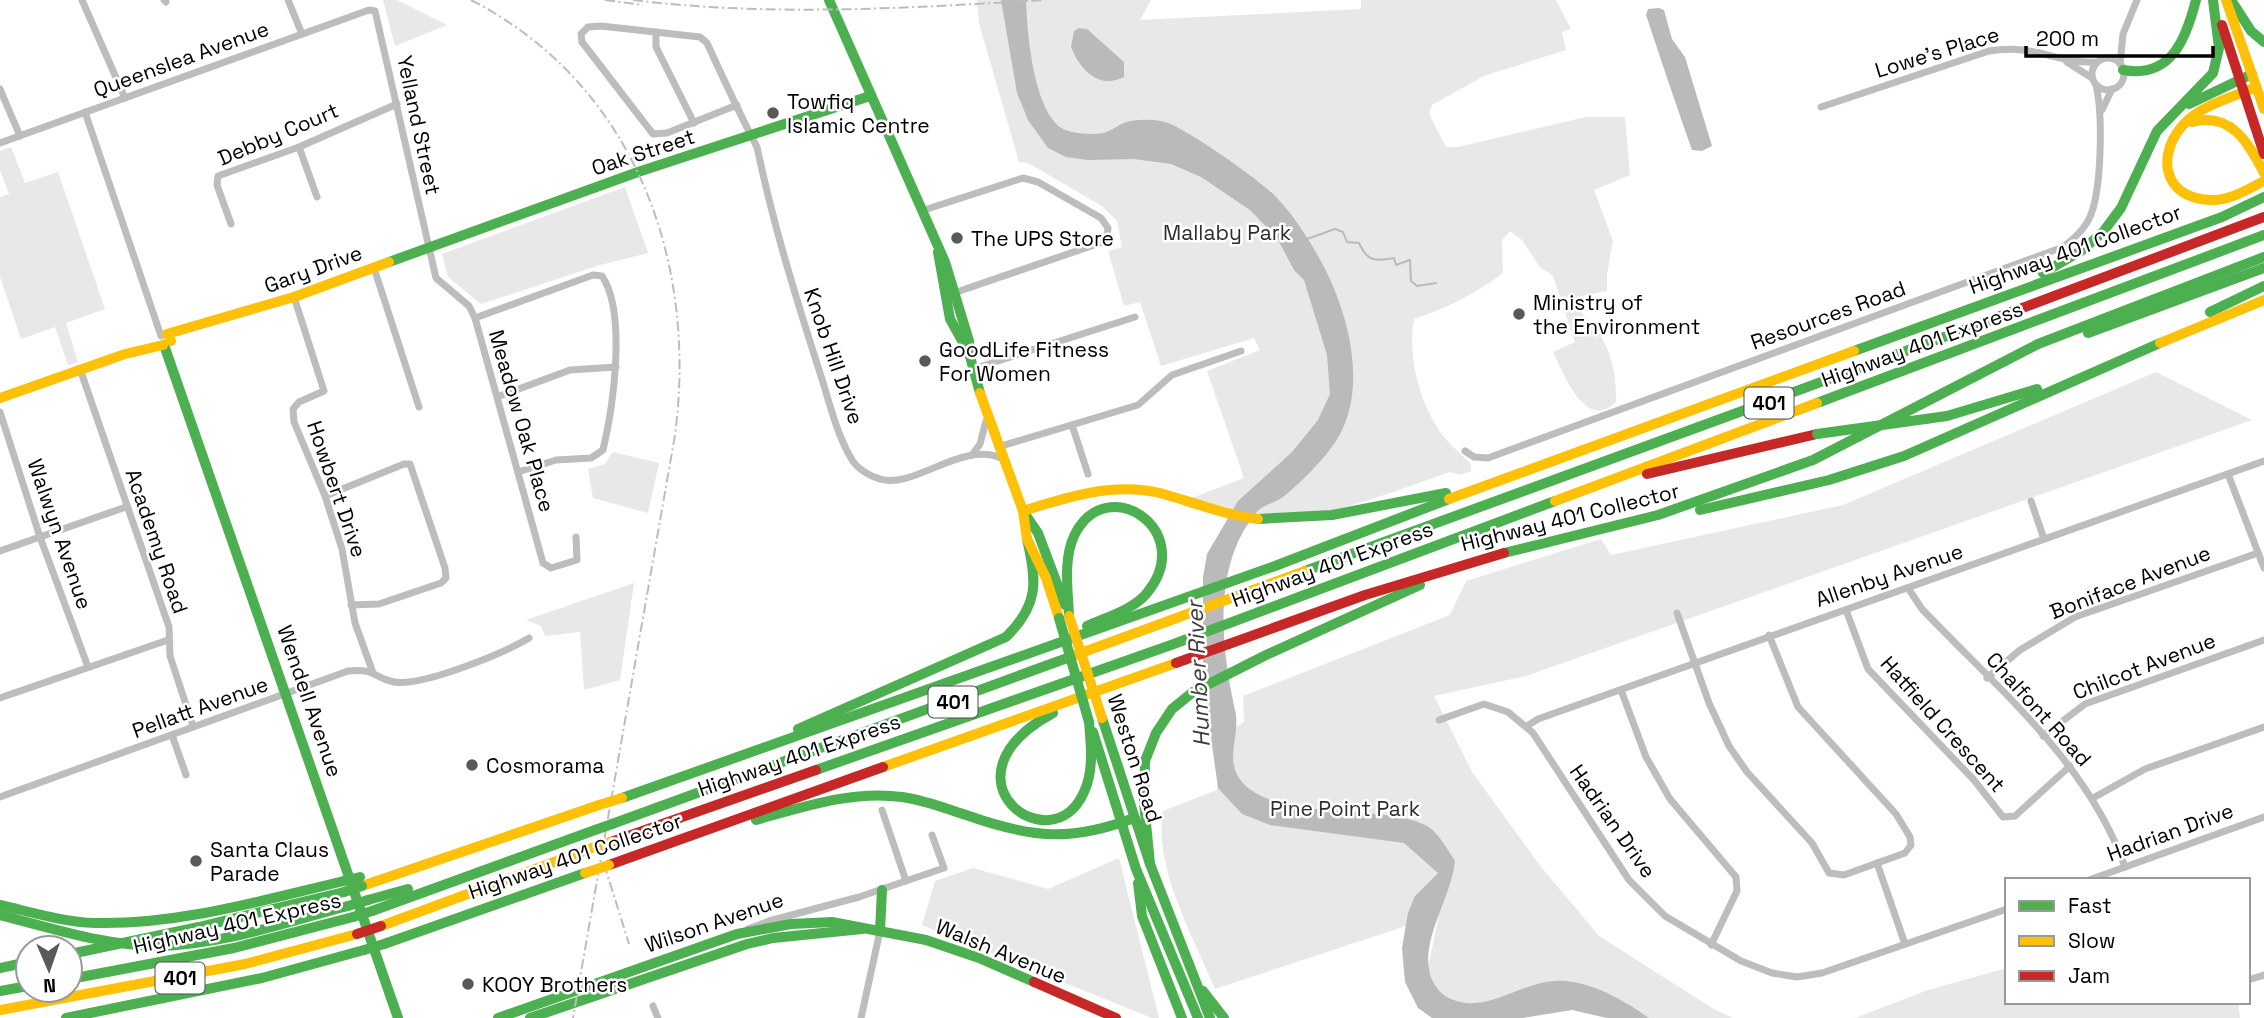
<svg xmlns="http://www.w3.org/2000/svg" width="2264" height="1018" font-family="'Space Grotesk',sans-serif">
  <style>
    .green { fill: #e8e8e8 }
    .water { fill: #bababa }
    .lines { fill: none; stroke-linecap: round; stroke-linejoin: round }
    .stream { stroke: #bababa; stroke-width: 2 }
    .street { stroke: #bdbdbd; stroke-width: 7 }
    .fast { stroke: #4caf50; stroke-width: 10 }
    .slow { stroke: #ffc107; stroke-width: 10 }
    .jam { stroke: #c62828; stroke-width: 10 }
    .rail { stroke: #bdbdbd; stroke-width: 2; stroke-dasharray: 10 3.5 2 3.5; stroke-linecap: butt }
    .fast-bridge { stroke: #4caf50; stroke-width: 10 }
    .slow-bridge { stroke: #ffc107; stroke-width: 10 }
    .jam-bridge { stroke: #c62828; stroke-width: 10 }
    .poi-dot { fill: #595959; stroke: #fff; stroke-width: 2.5 }
    .labels { text-anchor: middle; dominant-baseline: central; stroke-width: 5; stroke-linejoin: round; paint-order: stroke }
    .shield { fill: #fff; stroke: #4c4c4c; stroke-width: 2 }
    .shield-label { font-size: 19px; font-weight: bold; fill: #000 }
    .street-label { font-size: 21px; fill: #000; stroke: #fff }
    .poi-label { font-size: 21px; fill: #000; stroke: #fff; text-anchor: start }
    .park-label { font-size: 21px; fill: #2d2d2d; stroke: #fff }
    .water-label { font-size: 23px; font-style: italic; fill: #3e3e3e; stroke: #fff }
  </style>
  <rect width="100%" height="100%" fill="#fff"/>
  <g class="green">
    <polygon points="383,0 397,0 447,25 395,46"/>
    <path d="M977 0H1151L1140 20 1361 9V0H1556L1571 29 1562 32 1566 50 1484 76 1432 105 1429 114 1446 147H1458L1586 117H1625L1630 175 1594 190 1613 241 1607 274V291L1576 297C1578 316 1590 318 1599 333 1612 353 1617 379 1616 402 1585 432 1564 374 1553 352L1575 342 1553 276 1540 267 1522 240 1510 231 1502 240 1503 273C1475 294 1447 308 1414 319 1408 354 1417 393 1435 424 1443 439 1459 452 1471 464V471L1460 475 1450 472C1403 488 1306 527 1258 519 1236 515 1213 505 1192 498L1244 478 1207 371 1260 350 1254 338 1161 366 1140 302 1124 306 1108 251 1122 247 1117 221 1102 206 1028 163 1019 162 979 23Z"/>
    <polygon points="11,147 25,183 58,172 105,309 66,323 78,362 68,365 55,327 21,339 0,277 0,197 9,194 0,170 0,151"/>
    <polygon points="625,187 648,253 600,265 481,304 448,277 442,254"/>
    <path d="M2156 372 2252 420 1526 676 1434 696 1472 772 1541 867 1599 936 1712 1008 1733 1018H1649L1636 1009 1531 987 1494 1004 1468 1007 1452 1002 1436 989 1428 968 1439 915 1215 989C1194 939 1153 866 1163 811L1217 790 1227 732 1244 722 1243 696 1450 615 1466 581 1601 539 1611 555 1843 505Z"/>
    <polygon points="613,452 659,463 648,513 593,498 588,469 605,464"/>
    <polygon points="634,583 620,680 584,690 580,632 545,636 541,626 526,620"/>
    <polygon points="1119,858 1159,1018 1152,1018 922,925 935,881 973,868 1048,889"/>
    <polygon points="2007,968 2007,1002 2238,1002 2240,1018 1855,1018 1928,990"/>
  </g>
  <g class="water">
    <path d="M1001 0H1026C1027 32 1033 106 1060 127 1069 134 1092 135 1103 133 1112 131 1119 124 1127 122 1136 119 1156 119 1165 122 1186 128 1260 180 1276 197 1291 212 1306 235 1317 254 1349 309 1374 398 1328 452 1316 467 1298 485 1283 497 1275 503 1262 505 1256 513 1212 566 1221 647 1235 710 1241 732 1225 757 1239 778 1270 824 1387 802 1427 826 1439 833 1447 849 1455 861 1452 895 1423 936 1429 969 1431 980 1436 989 1445 996 1483 1018 1516 983 1555 981 1588 979 1623 1000 1649 1018H1607L1572 1010 1523 1018H1432L1418 1008 1405 982 1402 948 1408 913 1415 896 1438 873 1404 843 1270 825 1242 814 1218 788 1209 723 1203 702V577L1207 554 1238 501 1292 452 1318 420 1330 394 1327 355 1304 280 1294 270 1277 238 1250 210 1201 177 1171 164 1134 159 1088 160 1066 157 1048 148 1028 120 1017 93Z"/>
    <path d="M1659 8 1664 10 1672 39 1685 57 1712 146 1702 151 1692 150C1676 105 1661 60 1646 15L1648 9Z"/>
    <path d="M1079 28 1087 29 1124 62V77C1099 90 1080 70 1071 47L1074 31Z"/>
  </g>
  <g class="lines">
    <path class="stream" d="M1307 239 1335 229 1343 232 1347 242 1359 243C1367 261 1375 262 1394 258L1396 265 1410 260 1411 281 1417 286 1436 283"/>
    <g class="street">
      <polyline points="82,0 125,98"/>
      <polyline points="164,0 166,2"/>
      <polyline points="288,0 302,34"/>
      <polyline points="656,32 656,47 694,123"/>
      <circle cx="2108" cy="74" r="16"/>
      <polyline points="2067,62 2092,78"/>
      <polyline points="2120,64 2123,34 2137,0"/>
      <polyline points="0,89 20,136"/>
      <path d="M737 105 667 133 653 134 582 42 581 34 588 27 601 26 700 37 707 43C723 78 739 113 757 147 773 224 796 298 820 373 829 400 836 433 851 458 856 468 869 476 880 479 914 490 963 439 1003 459"/>
      <path d="M1821 107 1989 51C2036 43 2055 64 2097 62"/>
      <polyline points="2102,110 2112,89"/>
      <polyline points="85,112 161,336"/>
      <polyline points="0,143 369,10 375,11 436,278 469,306 475,318 543,563 551,568 577,560 576,537"/>
      <polyline points="299,147 317,197"/>
      <polyline points="921,211 1023,178 1038,182 1101,218 1108,228 1107,238 1100,243 951,294"/>
      <polyline points="231,224 217,185 218,176 299,147 397,104"/>
      <polyline points="374,268 419,407"/>
      <polyline points="294,297 324,391 299,402 293,409 294,422 325,496 342,549 355,623 372,670"/>
      <path d="M475 318 593 275 602 276C627 313 613 408 603 450L591 458 556 460 518 472"/>
      <polyline points="80,369 169,627 170,656 193,726"/>
      <polyline points="973,369 1135,317"/>
      <polyline points="497,397 570,370 616,367"/>
      <polyline points="0,412 40,537 88,667"/>
      <polyline points="1072,425 1088,474"/>
      <polyline points="998,447 1138,405 1172,375 1241,351"/>
      <path d="M1465 451 1474 457 1488 458 2063 247C2074 239 2083 231 2089 219 2102 193 2103 114 2096 85"/>
      <polyline points="972,455 980,444 986,421"/>
      <polyline points="2228,474 2264,568"/>
      <polyline points="325,496 404,464 410,464 445,568 446,578 441,583 379,604 351,605"/>
      <polyline points="2031,501 2044,539"/>
      <polyline points="0,551 126,507"/>
      <path d="M1908 588 1922 609C1997 688 2088 762 2125 867"/>
      <polyline points="1846,610 1868,669 1974,780 2003,817 2015,816 2070,766"/>
      <polyline points="1677,613 1709,703 1729,746 1747,772 1812,843 1829,873 1844,875 1905,853 1911,845 1910,837 1896,814 1798,707 1769,635"/>
      <polyline points="1987,678 2020,650 2075,617 2258,553"/>
      <polyline points="1621,690 1646,757 1670,799 1736,877 1737,891 1711,945"/>
      <polyline points="0,698 168,640"/>
      <polyline points="1439,720 1484,704 1508,712 1533,733 1629,880 1665,916 1741,961 1772,973 1797,977 1822,973 2007,909"/>
      <polyline points="1527,726 1538,719 2264,461"/>
      <polyline points="172,735 186,775"/>
      <polyline points="2043,736 2085,704 2264,640"/>
      <path d="M0 797 348 671C377 668 373 678 394 682 422 687 504 653 529 638"/>
      <polyline points="2093,798 2145,769 2264,727"/>
      <polyline points="882,810 906,881"/>
      <polyline points="1877,863 1905,944"/>
      <polyline points="2089,880 2264,817"/>
      <polyline points="748,929 769,921 859,897 944,868 932,835"/>
      <polyline points="2248,980 2264,975"/>
      <polyline points="653,1006 658,1018"/>
      <polyline points="861,1018 880,931"/>
    </g>
    <g class="fast">
      <polyline points="829,0 945,262 969,341 969,353 980,393"/>
      <polyline points="2231,0 2251,31 2264,42"/>
      <path d="M2123 70C2171 79 2186 39 2196 0"/>
      <polyline points="2189,104 2252,74"/>
      <polyline points="938,252 950,319 969,353"/>
      <polyline points="389,262 638,172 870,96"/>
      <polyline points="2043,273 2081,251 2103,232 2121,208 2157,131 2213,73 2219,48 2213,0"/>
      <polyline points="2210,312 2264,286"/>
      <polyline points="2088,333 2264,268"/>
      <polyline points="164,345 398,1018"/>
      <polyline points="1854,351 2222,217 2264,197"/>
      <polyline points="1817,403 2264,235"/>
      <polyline points="1947,416 2037,389"/>
      <polyline points="1700,510 1829,480 1904,456 2160,343"/>
      <polyline points="1025,514 1038,533 1065,605"/>
      <polyline points="1258,519 1332,515 1446,493"/>
      <polyline points="1504,553 1658,515 1813,460 2038,344 2264,257"/>
      <polyline points="1305,571 1985,322"/>
      <path d="M1069 616C1068 591 1063 560 1074 536 1106 469 1198 531 1147 593 1133 610 1107 617 1087 626"/>
      <path d="M1053 713C933 778 1052 866 1084 792 1094 771 1091 745 1089 722"/>
      <polyline points="1102,718 1150,864 1210,1018"/>
      <path d="M798 729 1006 637C1039 605 1037 581 1027 539"/>
      <polyline points="1093,732 1136,869 1198,1018"/>
      <polyline points="816,770 1171,645 1555,501"/>
      <polyline points="622,798 1275,566 1449,499"/>
      <path d="M756 820C803 807 853 790 902 797 925 800 947 809 969 816 1032 838 1071 842 1134 818"/>
      <polyline points="612,824 1070,657"/>
      <polyline points="1150,864 1144,803 1145,761 1156,733 1172,709 1193,692 1266,655 1420,585"/>
      <polyline points="1138,883 1142,916 1182,1018"/>
      <polyline points="368,900 408,889"/>
      <path d="M0 905C31 912 63 922 95 923 179 925 263 900 344 881"/>
      <polyline points="372,911 595,830"/>
      <path d="M0 915C52 928 105 946 158 946 223 945 286 922 348 906"/>
      <polyline points="199,927 344,892"/>
      <polyline points="880,931 882,890"/>
      <polyline points="384,944 585,873"/>
      <polyline points="0,968 28,962"/>
      <polyline points="70,979 234,948 353,917"/>
      <polyline points="0,991 28,986"/>
      <polyline points="1203,991 1224,1018"/>
      <polyline points="66,1018 262,978 364,950"/>
      <polyline points="498,1018 737,934 791,924 832,922 926,940 979,958 1034,982"/>
      <polyline points="530,1018 747,944 773,938 862,929"/>
    </g>
    <g class="slow">
      <polyline points="2226,0 2264,109"/>
      <path d="M2256 87C2234 97 2207 103 2188 120 2154 151 2161 201 2214 200 2233 199 2248 189 2264 181"/>
      <path d="M2192 122C2231 112 2248 142 2264 173"/>
      <polyline points="171,341 167,334 294,297 389,262"/>
      <polyline points="2160,343 2264,300"/>
      <polyline points="980,393 1023,511 1027,539 1046,578 1059,618"/>
      <polyline points="0,398 125,354 163,345"/>
      <polyline points="1449,499 1854,351"/>
      <polyline points="1555,501 1817,403"/>
      <path d="M1023 511C1067 497 1113 482 1160 493 1193 502 1224 515 1258 519"/>
      <polyline points="1070,657 1305,571"/>
      <polyline points="883,767 1176,663"/>
      <polyline points="362,886 599,805"/>
      <polyline points="381,926 592,848"/>
      <polyline points="0,1010 245,964 357,934"/>
    </g>
    <g class="jam">
      <polyline points="2222,25 2264,154"/>
      <polyline points="1985,322 2264,217"/>
      <polyline points="1647,474 1817,434"/>
      <polyline points="1176,663 1365,595 1504,553"/>
      <polyline points="611,842 816,770"/>
      <polyline points="609,865 883,767"/>
      <polyline points="1034,982 1116,1018"/>
    </g>
    <g class="rail">
      <path d="M471 0C634 84 698 260 675 435L573 1018"/>
      <polyline points="605,0 643,5"/>
      <path d="M633 0C770 17 908 8 1045 0"/>
      <polyline points="604,864 629,944"/>
    </g>
    <g class="fast-bridge">
      <polyline points="1817,434 1947,416"/>
      <polyline points="1059,618 1089,722"/>
      <polyline points="595,830 612,824"/>
      <polyline points="344,881 360,877"/>
      <polyline points="344,892 362,886"/>
      <polyline points="348,906 368,900"/>
      <polyline points="353,917 372,911"/>
      <polyline points="364,950 384,944"/>
      <polyline points="75,953 199,927"/>
    </g>
    <g class="slow-bridge">
      <polyline points="1069,616 1102,718"/>
      <polyline points="599,805 622,798"/>
      <polyline points="592,848 611,842"/>
      <polyline points="585,873 609,865"/>
    </g>
    <polyline class="jam-bridge" points="357,934 381,926"/>
  </g>
  <g class="poi-dot">
    <circle cx="773" cy="113" r="7"/>
    <circle cx="957" cy="238" r="7"/>
    <circle cx="1519" cy="314" r="7"/>
    <circle cx="925" cy="361" r="7"/>
    <circle cx="472" cy="765" r="7"/>
    <circle cx="196" cy="861" r="7"/>
    <circle cx="468" cy="984" r="7"/>
  </g>
  <g class="labels">
    <g class="shield">
      <rect x="1744.5" y="387.5" width="49" height="31" rx="5"/>
      <rect x="928.5" y="686.5" width="49" height="31" rx="5"/>
      <rect x="155.5" y="962.5" width="49" height="31" rx="5"/>
    </g>
    <g class="shield-label">
      <text x="1769" y="403">401</text>
      <text x="953" y="702">401</text>
      <text x="180" y="978">401</text>
    </g>
    <g class="street-label">
      <text transform="translate(1937 52) rotate(-17)">Lowe's Place</text>
      <text transform="translate(181 59) rotate(-20)">Queenslea Avenue</text>
      <text transform="translate(419 125) rotate(78)">Yelland Street</text>
      <text transform="translate(278 134) rotate(-23)">Debby Court</text>
      <text transform="translate(643 152) rotate(-18)">Oak Street</text>
      <text transform="translate(2075 249) rotate(-20)">Highway 401 Collector</text>
      <text transform="translate(313 269) rotate(-20)">Gary Drive</text>
      <text transform="translate(1828 315) rotate(-20)">Resources Road</text>
      <text transform="translate(1922 344) rotate(-20)">Highway 401 Express</text>
      <text transform="translate(834 356) rotate(71)">Knob Hill Drive</text>
      <text transform="translate(522 421) rotate(74)">Meadow Oak Place</text>
      <text transform="translate(337 489) rotate(71)">Howbert Drive</text>
      <text transform="translate(1570 517) rotate(-14)">Highway 401 Collector</text>
      <text transform="translate(60 534) rotate(71)">Walwyn Avenue</text>
      <text transform="translate(157 541) rotate(71)">Academy Road</text>
      <text transform="translate(1332 564) rotate(-20)">Highway 401 Express</text>
      <text transform="translate(1889 575) rotate(-19)">Allenby Avenue</text>
      <text transform="translate(2130 582) rotate(-21)">Boniface Avenue</text>
      <text transform="translate(2144 666) rotate(-21)">Chilcot Avenue</text>
      <text transform="translate(310 701) rotate(71)">Wendell Avenue</text>
      <text transform="translate(200 707) rotate(-20)">Pellatt Avenue</text>
      <text transform="translate(2039 709) rotate(48)">Chalfont Road</text>
      <text transform="translate(1943 724) rotate(48)">Hatfield Crescent</text>
      <text transform="translate(799 755) rotate(-19)">Highway 401 Express</text>
      <text transform="translate(1135 758) rotate(72)">Weston Road</text>
      <text transform="translate(1613 821) rotate(55)">Hadrian Drive</text>
      <text transform="translate(2170 832) rotate(-20)">Hadrian Drive</text>
      <text transform="translate(575 856) rotate(-19)">Highway 401 Collector</text>
      <text transform="translate(714 922) rotate(-19)">Wilson Avenue</text>
      <text transform="translate(237 923) rotate(-13)">Highway 401 Express</text>
      <text transform="translate(1001 951) rotate(22)">Walsh Avenue</text>
    </g>
    <g class="poi-label">
      <text x="787" y="101">Towfiq<tspan x="787" dy="24">Islamic Centre</tspan></text>
      <text x="971" y="238">The UPS Store</text>
      <text x="1533" y="302">Ministry of<tspan x="1533" dy="24">the Environment</tspan></text>
      <text x="939" y="349">GoodLife Fitness<tspan x="939" dy="24">For Women</tspan></text>
      <text x="486" y="765">Cosmorama</text>
      <text x="210" y="849">Santa Claus<tspan x="210" dy="24">Parade</tspan></text>
      <text x="482" y="984">KOOY Brothers</text>
    </g>
    <g class="park-label">
      <text x="1227" y="232">Mallaby Park</text>
      <text x="1345" y="808">Pine Point Park</text>
    </g>
    <g class="water-label">
      <text transform="translate(1198 674) rotate(-93)">Humber River</text>
    </g>
  </g>
  <rect x="2005" y="878" width="245" height="126" fill="#ffffff" stroke="#999999" stroke-width="2"/>
  <rect x="2019" y="901" width="35" height="10" fill="#4caf50" stroke="#999999" stroke-width="2"/>
  <text x="2068" y="913" font-size="21" fill="#000000">Fast</text>
  <rect x="2019" y="936" width="35" height="10" fill="#ffc107" stroke="#999999" stroke-width="2"/>
  <text x="2068" y="948" font-size="21" fill="#000000">Slow</text>
  <rect x="2019" y="971" width="35" height="10" fill="#c62828" stroke="#999999" stroke-width="2"/>
  <text x="2068" y="983" font-size="21" fill="#000000">Jam</text>
  <g transform="translate(49 969) rotate(178)"><circle r="33" fill="#ffffff" stroke="#999999" stroke-width="2"/>
  <path d="M0-5L12 26L0 18L-12 26Z" fill="#595959"/>
  <text y="-10" font-size="19" font-weight="bold" text-anchor="middle" fill="#000000">N</text>
  </g>
  <path d="M2026 46v10h187v-10" fill="none" stroke="#000000" stroke-width="3.5"/>
  <text x="2036" y="46" font-size="21" fill="#000000" stroke="#ffffff" stroke-width="5" paint-order="stroke">200 m</text>
</svg>
